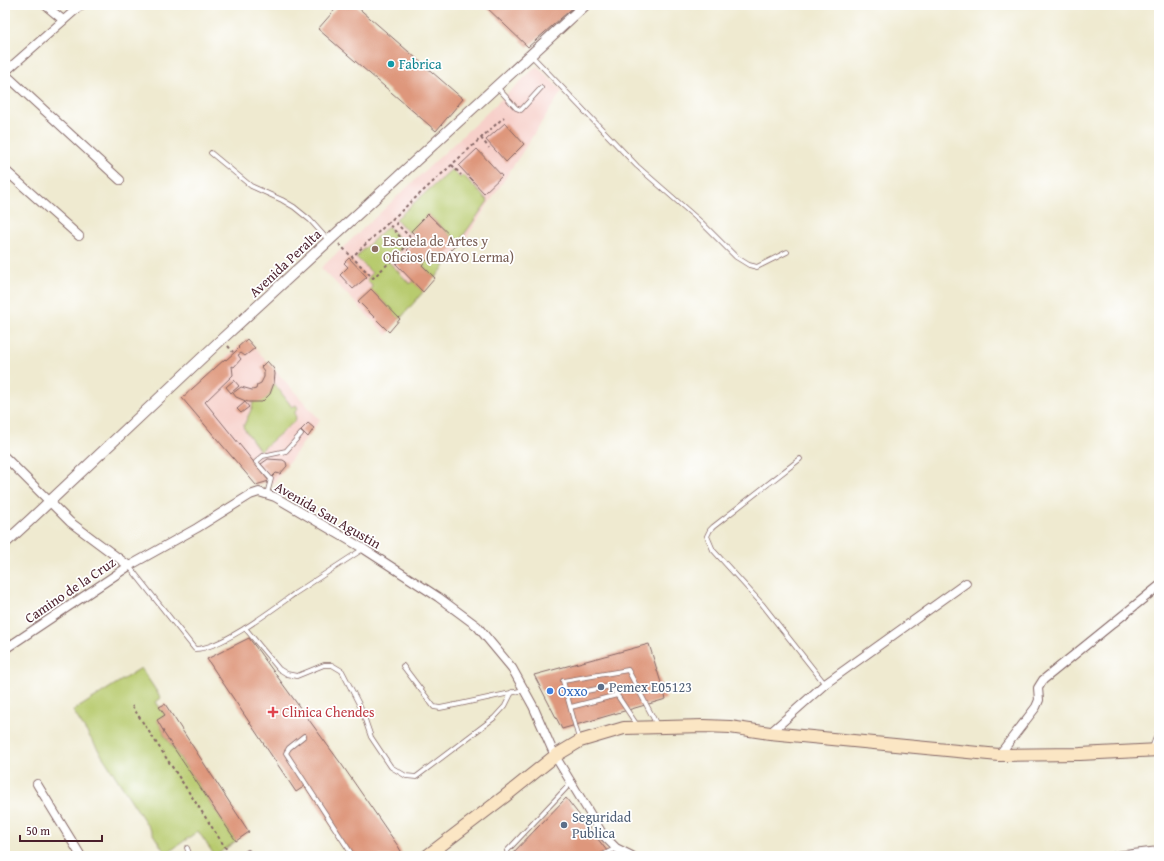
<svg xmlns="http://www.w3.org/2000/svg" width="1164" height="861" font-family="'Gentium Book Plus',serif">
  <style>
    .built { fill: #f7d0ca }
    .green { fill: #b8cb6e; stroke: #81754c }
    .building { fill: #de977c }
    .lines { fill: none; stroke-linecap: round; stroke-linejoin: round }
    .service-casing { stroke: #846665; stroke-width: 5.5 }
    .minor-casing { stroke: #846665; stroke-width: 10 }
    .tertiary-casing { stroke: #846665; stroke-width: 12 }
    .secondary-casing { stroke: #846665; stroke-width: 14 }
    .path { stroke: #846665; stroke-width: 2; stroke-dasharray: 3 3; stroke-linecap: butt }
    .service { stroke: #fff; stroke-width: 4 }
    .minor { stroke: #fff; stroke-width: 8 }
    .tertiary { stroke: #fff; stroke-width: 10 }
    .secondary { stroke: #fbe6c4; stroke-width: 12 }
    .culture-dot { fill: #0f9aa8; stroke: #fff; stroke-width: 1.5 }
    .education-dot { fill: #8d6e63; stroke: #fff; stroke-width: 1.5 }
    .service-dot { fill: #5c6f8a; stroke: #fff; stroke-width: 1.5 }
    .shop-dot { fill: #3f7fe0; stroke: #fff; stroke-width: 1.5 }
    .health-dot { fill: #e0444e; stroke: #fff; stroke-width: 1.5 }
    .labels { text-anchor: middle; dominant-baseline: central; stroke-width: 3.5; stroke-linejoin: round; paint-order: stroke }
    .culture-label { font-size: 14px; fill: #0d838f; stroke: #fff; text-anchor: start }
    .education-label { font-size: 14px; fill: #785e54; stroke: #fff; text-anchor: start }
    .street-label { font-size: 14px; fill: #4a1f2b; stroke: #fff }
    .service-label { font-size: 14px; fill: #4e5e75; stroke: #fff; text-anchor: start }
    .shop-label { font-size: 14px; fill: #366cbe; stroke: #fff; text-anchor: start }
    .health-label { font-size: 14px; fill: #be3a42; stroke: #fff; text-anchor: start }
  </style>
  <rect width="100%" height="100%" fill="#fff"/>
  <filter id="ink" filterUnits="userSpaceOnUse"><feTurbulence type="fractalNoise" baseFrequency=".025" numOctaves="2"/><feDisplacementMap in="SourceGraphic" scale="8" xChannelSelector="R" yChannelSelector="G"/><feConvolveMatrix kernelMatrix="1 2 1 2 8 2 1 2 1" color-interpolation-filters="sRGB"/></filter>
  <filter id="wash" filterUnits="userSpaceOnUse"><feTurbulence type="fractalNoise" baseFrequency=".012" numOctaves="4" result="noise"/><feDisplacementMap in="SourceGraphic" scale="16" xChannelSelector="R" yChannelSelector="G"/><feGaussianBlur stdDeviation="0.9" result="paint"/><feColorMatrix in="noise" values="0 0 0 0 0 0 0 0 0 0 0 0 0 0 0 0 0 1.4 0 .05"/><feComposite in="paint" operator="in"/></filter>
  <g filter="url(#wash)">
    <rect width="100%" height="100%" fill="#efead0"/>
    <g class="built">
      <polygon points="537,66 562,91 461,246 387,335 321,268"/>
      <polygon points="247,339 320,420 273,484 269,481 256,485 182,398"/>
    </g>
    <g class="green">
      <polygon points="452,169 460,178 463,175 488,201 458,243 428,214 409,233 396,219"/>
      <polygon points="388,226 405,245 388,261 410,284 413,281 423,292 400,319 371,289 372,286 367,280 372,273 356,257"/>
      <polygon points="433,254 445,266 435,278 422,265"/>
      <path d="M274 383 292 407 296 405 298 408 295 412 296 420 260 451 243 427 252 408 253 402C267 401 269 397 274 383Z"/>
      <polygon points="141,668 161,698 156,702 165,715 157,720 164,732 163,733 236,841 215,856 198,831 166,854 73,711"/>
    </g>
    <g id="blocks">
      <g class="building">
        <polygon points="339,5 355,5 463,99 436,131 318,29"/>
        <polygon points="484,5 576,5 528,47"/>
        <polygon points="505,123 524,144 506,162 486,140"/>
        <polygon points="477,149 502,176 484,193 459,166"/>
        <polygon points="428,214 458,243 440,261 433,254 422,265 435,278 423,292 396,264 409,252 407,250 419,239 411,231"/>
        <polygon points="349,258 367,277 353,289 340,275 348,267 344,263"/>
        <polygon points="371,289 400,319 389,332 358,301"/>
        <polygon points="247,339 255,348 245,356 241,353 238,355 241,359 234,367 232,366 233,375 205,402 269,481 256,485 182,398 225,359 226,360 235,352 239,348 238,347"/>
        <polygon points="267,361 274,369 275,374 274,383 270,394 262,402 248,402 236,397 233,393 241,387 252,390 256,389 257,385 261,383 264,377 264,371 261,367"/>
        <polygon points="234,380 239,386 231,393 226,387"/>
        <polygon points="245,402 249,407 241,413 237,409"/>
        <polygon points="308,423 314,428 308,437 301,430"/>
        <polygon points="268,459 283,460 286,462 287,466 280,474 276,473 272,477 261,464"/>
        <polygon points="249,638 342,765 398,846 402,853 397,856 351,856 305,786 296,792 207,659"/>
        <polygon points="649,644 666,699 562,729 534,675"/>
        <polygon points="165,704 249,832 236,841 163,732 164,732 157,720 165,715 159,707"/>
        <polygon points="566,798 611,856 510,856"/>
      </g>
    </g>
  </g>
  <g filter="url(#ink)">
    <use href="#blocks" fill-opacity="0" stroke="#846665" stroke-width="1"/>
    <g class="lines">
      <defs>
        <g id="service">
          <polyline points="531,55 637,166 701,222 736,257 749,265 757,267 787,252"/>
          <polyline points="497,87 516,108 521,110 541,88"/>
          <polyline points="211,153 251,186 282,200 294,207 310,220 328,240"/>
          <polyline points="800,459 713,527 710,530 707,536 713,550 762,604 825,684"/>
          <polyline points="267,494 271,479 256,462 263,456 286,451 301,434"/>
          <path d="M129 566 194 648 195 649C221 649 272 610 294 594 317 579 340 564 363 549"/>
          <polyline points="245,628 279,669 287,674 297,676 324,665 332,665 342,671 361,708 371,737 391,767 406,776 416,777 494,718 505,706 512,692"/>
          <polyline points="403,666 434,707 440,708 460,704 524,690"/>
          <polyline points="567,695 611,686 637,725"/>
          <polyline points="571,707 617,695"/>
          <polyline points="304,736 289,748 286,753 353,856"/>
          <polyline points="579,739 563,681 628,670 657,725"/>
          <polyline points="1152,748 1159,729"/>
          <polyline points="187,848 190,856"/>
          <polyline points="507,851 570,784"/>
          <polyline points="243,856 248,852"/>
          <polyline points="601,856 616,848"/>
        </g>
        <g id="minor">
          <polyline points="45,5 63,20"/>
          <polyline points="5,72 81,5"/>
          <polyline points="5,74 120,180"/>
          <polyline points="5,170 79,236"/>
          <polyline points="5,457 70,522 129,566 197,528 250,495 259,492 275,497 364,549 438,597 477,626 512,668 533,706 555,756 603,835 616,848 632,856"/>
          <polyline points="5,649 129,566"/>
          <polyline points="770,733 825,684 966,583"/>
          <polyline points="999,755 1036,707 1039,700 1038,688 1043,680 1159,586"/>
          <polyline points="37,784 81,856"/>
          <polyline points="1116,856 1159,851"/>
        </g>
        <polyline id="tertiary" points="5,543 29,521 223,338 585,5"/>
        <polyline id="secondary" points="427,856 504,797 555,756 580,741 624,728 704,726 730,727 770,733 999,755 1080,754 1159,750"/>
      </defs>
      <use href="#service" class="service-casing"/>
      <use href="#minor" class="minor-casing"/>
      <use href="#tertiary" class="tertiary-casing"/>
      <use href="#secondary" class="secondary-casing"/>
      <g class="path">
        <polyline points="481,138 489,148"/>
        <polyline points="452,165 461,175"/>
        <polyline points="388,223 352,257 373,278 413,240 392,219"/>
        <polyline points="339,244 352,257"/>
        <polyline points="408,246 388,223 504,117"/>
        <polyline points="228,346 233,352"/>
        <polyline points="132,706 231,856"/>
      </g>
      <use href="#service" class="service"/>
      <use href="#minor" class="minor"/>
      <use href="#tertiary" class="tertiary"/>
      <use href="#secondary" class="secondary"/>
    </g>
  </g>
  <circle class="culture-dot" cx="391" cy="64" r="4"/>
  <circle class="education-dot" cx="375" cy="249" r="4"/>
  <g class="service-dot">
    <circle cx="601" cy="687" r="4"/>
    <circle cx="564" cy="825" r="4"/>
  </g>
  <circle class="shop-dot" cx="550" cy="691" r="4"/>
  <path class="health-dot" d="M271 706h4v4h4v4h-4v4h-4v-4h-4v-4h4z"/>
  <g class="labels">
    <g class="culture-label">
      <text x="399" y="64">Fabrica</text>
    </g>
    <g class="education-label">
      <text x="383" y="241">Escuela de Artes y<tspan x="383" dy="16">Oficios (EDAYO Lerma)</tspan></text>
    </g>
    <g class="street-label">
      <text transform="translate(285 263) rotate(-43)">Avenida Peralta</text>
      <text transform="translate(328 515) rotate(30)">Avenida San Agustin</text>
      <text transform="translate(70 590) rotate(-34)">Camino de la Cruz</text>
    </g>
    <g class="service-label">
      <text x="609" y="687">Pemex E05123</text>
      <text x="572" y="817">Seguridad<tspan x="572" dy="16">Publica</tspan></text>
    </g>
    <g class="shop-label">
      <text x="558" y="691">Oxxo</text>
    </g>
    <g class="health-label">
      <text x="282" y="712">Clinica Chendes</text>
    </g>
  </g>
  <rect width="1164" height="861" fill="none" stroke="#fff" stroke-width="20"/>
  <path d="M20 835v6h82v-6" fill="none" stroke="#4a1f2b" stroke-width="2"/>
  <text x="26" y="835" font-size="12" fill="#4a1f2b" stroke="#ffffff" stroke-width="3" paint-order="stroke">50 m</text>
</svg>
